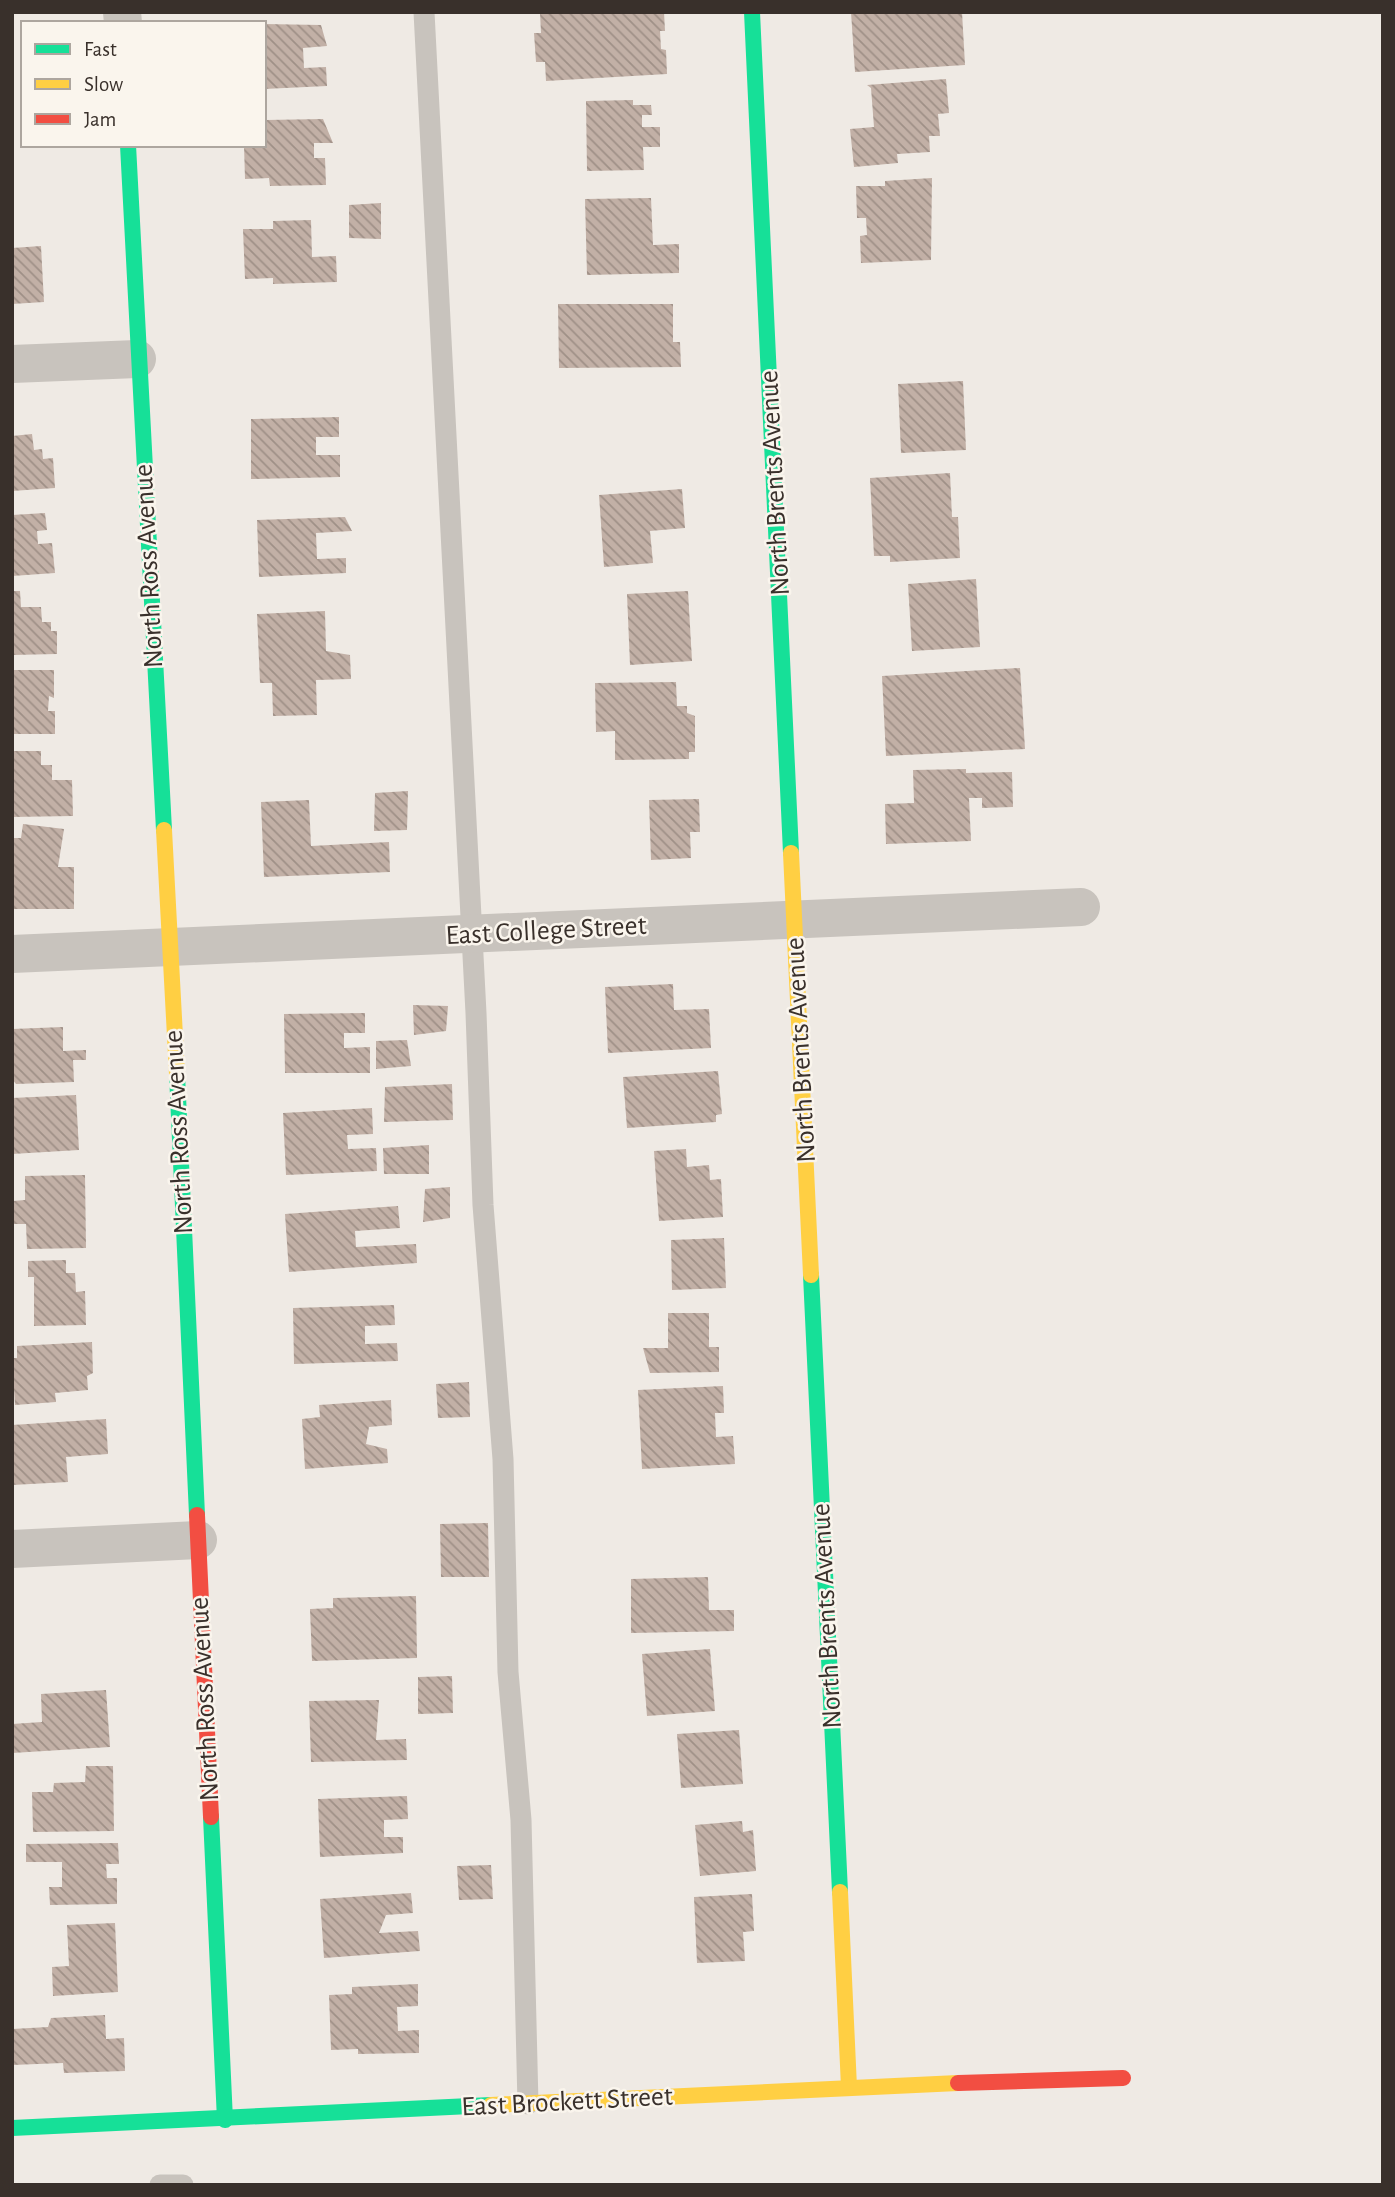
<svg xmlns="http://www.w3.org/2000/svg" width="1395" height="2197" font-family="'Alegreya Sans',sans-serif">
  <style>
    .building { fill: url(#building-back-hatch) }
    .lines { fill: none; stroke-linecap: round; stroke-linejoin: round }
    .lane { stroke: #c8c3bd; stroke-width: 21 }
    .street { stroke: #c8c3bd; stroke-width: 38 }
    .fast { stroke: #16e098; stroke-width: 16 }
    .slow { stroke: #ffcf43; stroke-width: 16 }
    .jam { stroke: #f24e42; stroke-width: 16 }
    .labels { text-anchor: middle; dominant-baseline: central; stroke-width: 5; stroke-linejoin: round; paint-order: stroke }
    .street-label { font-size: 28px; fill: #39302b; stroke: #faf5ed }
  </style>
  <defs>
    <pattern id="building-back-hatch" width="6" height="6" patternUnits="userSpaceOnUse" patternTransform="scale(1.75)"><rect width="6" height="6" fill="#c2b0a6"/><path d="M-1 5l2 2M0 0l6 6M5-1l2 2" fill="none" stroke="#9f9087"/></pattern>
  </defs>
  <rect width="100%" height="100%" fill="#efeae4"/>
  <g class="building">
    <polygon points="664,12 665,31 660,31 661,49 666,50 667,74 546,81 545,62 536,62 534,33 541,33 540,13"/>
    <polygon points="851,12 962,12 965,65 855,72"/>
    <polygon points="264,24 321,25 327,46 303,48 304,68 326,67 327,86 264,89"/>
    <polygon points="946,79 949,113 938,114 940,136 929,136 930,152 897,154 898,163 854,167 850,129 874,127 871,88 867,85"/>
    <polygon points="633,100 633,105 651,105 652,115 642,115 642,127 660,127 660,147 643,147 644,170 587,171 586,101"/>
    <polygon points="323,119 333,143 314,143 314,158 325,158 326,185 270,186 269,178 245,179 244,145 264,145 266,120"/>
    <polygon points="932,178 931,260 861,263 860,236 867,235 866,218 857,218 856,186 885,186 885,181"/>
    <polygon points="651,198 653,245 679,244 679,273 587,275 585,199"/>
    <polygon points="381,203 381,239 349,238 349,205"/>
    <polygon points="311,220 312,257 336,256 337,282 273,284 273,278 245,279 243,229 273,229 273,221"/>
    <polygon points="41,246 44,302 12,304 12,248"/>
    <polygon points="558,304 673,304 673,342 680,342 681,367 559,368"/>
    <polygon points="963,381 966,450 901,453 898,384"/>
    <polygon points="339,417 339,437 316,437 316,455 340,455 340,477 251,479 251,419"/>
    <polygon points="32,434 34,450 42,449 43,459 53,458 55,488 12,491 12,436"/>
    <polygon points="950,473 952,517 958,517 960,558 890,562 890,556 874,556 870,478"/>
    <polygon points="682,489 685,528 650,531 653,563 604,567 599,495"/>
    <polygon points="45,513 47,530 37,531 38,544 52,543 55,573 12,576 12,515"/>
    <polygon points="345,517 352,531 316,533 317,559 346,558 346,573 259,577 257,520"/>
    <polygon points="976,579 980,647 912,651 908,584"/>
    <polygon points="12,591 20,591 21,607 41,607 42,622 51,622 51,631 57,631 57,654 12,655"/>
    <polygon points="688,591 692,661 630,665 627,594"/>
    <polygon points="325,611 326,651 350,655 351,679 316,680 317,715 273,716 272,683 260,683 257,614"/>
    <polygon points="1020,668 1025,749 886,756 882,676"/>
    <polygon points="12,670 54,670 54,698 49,696 48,711 55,711 55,734 12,734"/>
    <polygon points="676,682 677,706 687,706 687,713 695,716 695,752 689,752 689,759 615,760 615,731 596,732 595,683"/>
    <polygon points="12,751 41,751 41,765 52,765 52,780 72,780 73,816 12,817"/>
    <polygon points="966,769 966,773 1012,772 1013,807 982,808 982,798 969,798 971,841 886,844 885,804 914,803 913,770"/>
    <polygon points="408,791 407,830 374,831 375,793"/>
    <polygon points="699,799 700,832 690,832 691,858 651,860 649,800"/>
    <polygon points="309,800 311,846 389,842 390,872 264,877 261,802"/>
    <polygon points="23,824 64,829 58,867 74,867 74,909 12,909 12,838 21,838"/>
    <polygon points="673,984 674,1010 709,1009 711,1048 608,1053 605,987"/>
    <polygon points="413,1005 448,1006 446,1031 414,1035"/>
    <polygon points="365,1013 365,1033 344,1033 344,1048 370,1047 370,1073 285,1073 284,1014"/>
    <polygon points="63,1027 63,1051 86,1050 86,1060 73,1060 74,1082 16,1084 12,1079 12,1029"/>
    <polygon points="407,1040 411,1066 376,1069 376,1041"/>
    <polygon points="718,1071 722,1114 716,1115 716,1122 627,1128 623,1077"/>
    <polygon points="452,1084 453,1120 384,1122 385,1087"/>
    <polygon points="76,1095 79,1150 12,1154 12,1098"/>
    <polygon points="372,1108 373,1134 347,1135 348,1149 376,1148 377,1171 286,1175 283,1113"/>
    <polygon points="429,1145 429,1174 384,1174 383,1148"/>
    <polygon points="686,1149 687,1167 709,1165 710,1180 721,1179 723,1217 659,1221 654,1151"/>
    <polygon points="85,1175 86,1248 27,1249 26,1224 14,1224 13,1201 25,1200 25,1176"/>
    <polygon points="450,1187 450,1218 423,1222 425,1189"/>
    <polygon points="398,1206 400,1228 355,1231 356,1247 416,1244 417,1263 289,1272 285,1214"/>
    <polygon points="724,1238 726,1288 672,1290 671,1240"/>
    <polygon points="66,1260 66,1273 75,1273 76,1292 85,1291 86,1325 34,1326 34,1277 28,1277 28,1261"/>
    <polygon points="394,1305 395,1325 365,1326 365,1344 397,1343 398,1361 294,1364 293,1308"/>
    <polygon points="668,1313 709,1313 709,1347 719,1347 719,1372 650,1373 643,1348 668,1348"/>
    <polygon points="92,1342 93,1373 87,1376 88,1390 55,1393 56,1402 15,1405 12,1358 17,1358 17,1346"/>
    <polygon points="469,1382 470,1417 438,1418 436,1384"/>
    <polygon points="723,1386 724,1413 715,1413 716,1437 733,1436 735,1464 642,1469 638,1390"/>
    <polygon points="391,1400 392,1425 369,1427 366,1444 387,1449 388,1463 305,1469 302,1419 320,1417 319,1405"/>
    <polygon points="106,1419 108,1454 66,1457 68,1482 12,1485 12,1425"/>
    <polygon points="488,1523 489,1577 441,1577 440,1524"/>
    <polygon points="708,1577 709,1610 734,1610 734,1631 631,1633 631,1579"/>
    <polygon points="416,1596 417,1658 312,1661 310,1609 333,1608 333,1598"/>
    <polygon points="710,1649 715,1711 647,1716 642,1654"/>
    <polygon points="452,1676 453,1713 418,1714 418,1677"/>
    <polygon points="106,1690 110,1747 12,1753 12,1724 42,1722 41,1694"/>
    <polygon points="379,1700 376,1740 406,1739 407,1760 311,1762 309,1701"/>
    <polygon points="739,1730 743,1784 681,1788 677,1734"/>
    <polygon points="86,1766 113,1766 114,1831 33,1832 32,1792 53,1792 54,1783 85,1782"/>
    <polygon points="407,1796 408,1819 384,1820 384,1837 403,1837 403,1853 320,1857 318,1799"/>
    <polygon points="742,1821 743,1832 753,1830 756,1871 700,1876 695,1825"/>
    <polygon points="118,1843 119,1864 106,1864 107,1878 117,1878 117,1904 50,1905 49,1887 62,1887 62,1862 26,1862 26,1844"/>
    <polygon points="491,1865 493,1899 459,1900 457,1866"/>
    <polygon points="411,1893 413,1913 386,1915 379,1933 418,1931 420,1951 324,1958 320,1899"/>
    <polygon points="752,1894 754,1931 743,1932 745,1961 697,1963 694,1897"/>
    <polygon points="115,1923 118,1992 53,1996 52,1967 69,1966 67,1925"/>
    <polygon points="418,1984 418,2006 397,2007 398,2031 419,2030 419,2053 358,2054 358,2049 331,2050 329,1995 352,1994 352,1987"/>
    <polygon points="105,2015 106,2039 124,2038 125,2071 64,2073 63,2063 12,2065 12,2029 48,2027 51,2018"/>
  </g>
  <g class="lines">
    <g class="lane">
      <polyline points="424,12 476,1013 483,1205 503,1459 508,1672 521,1820 528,2104"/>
      <polyline points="160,2185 183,2185"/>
    </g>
    <g class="street">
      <polyline points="122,12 123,23"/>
      <polyline points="12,364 137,359"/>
      <polyline points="12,954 1081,907"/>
      <polyline points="12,1549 198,1540"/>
    </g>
    <g class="fast">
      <polyline points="752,12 791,853"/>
      <polyline points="128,145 164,830"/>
      <polyline points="177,1074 197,1515"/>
      <polyline points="811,1275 840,1892"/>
      <polyline points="211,1817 225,2120"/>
      <polyline points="12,2128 491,2105"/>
    </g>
    <g class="slow">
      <polyline points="164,830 177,1074"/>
      <polyline points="791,853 811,1275"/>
      <polyline points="840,1892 849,2087"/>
      <polyline points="491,2105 958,2083"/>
    </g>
    <g class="jam">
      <polyline points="197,1515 211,1817"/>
      <polyline points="958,2083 1123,2078"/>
    </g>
  </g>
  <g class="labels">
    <g class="street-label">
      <text transform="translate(775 483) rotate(-93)">North Brents Avenue</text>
      <text transform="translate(149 566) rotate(-93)">North Ross Avenue</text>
      <text transform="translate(546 931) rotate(-3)">East College Street</text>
      <text transform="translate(801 1050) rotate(-93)">North Brents Avenue</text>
      <text transform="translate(179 1132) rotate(-93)">North Ross Avenue</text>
      <text transform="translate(827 1616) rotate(-93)">North Brents Avenue</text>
      <text transform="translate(205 1699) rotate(-93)">North Ross Avenue</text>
      <text transform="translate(567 2102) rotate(-3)">East Brockett Street</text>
    </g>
  </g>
  <rect width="1395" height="2197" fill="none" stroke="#39302b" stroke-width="28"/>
  <rect x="21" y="21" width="245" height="126" fill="#faf5ed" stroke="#ada69f" stroke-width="2"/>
  <rect x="35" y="44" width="35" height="10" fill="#16e098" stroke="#ada69f" stroke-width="2"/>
  <text x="84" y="56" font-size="21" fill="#39302b">Fast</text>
  <rect x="35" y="79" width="35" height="10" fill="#ffcf43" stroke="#ada69f" stroke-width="2"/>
  <text x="84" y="91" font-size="21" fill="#39302b">Slow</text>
  <rect x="35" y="114" width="35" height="10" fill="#f24e42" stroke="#ada69f" stroke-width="2"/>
  <text x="84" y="126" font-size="21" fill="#39302b">Jam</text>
</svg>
